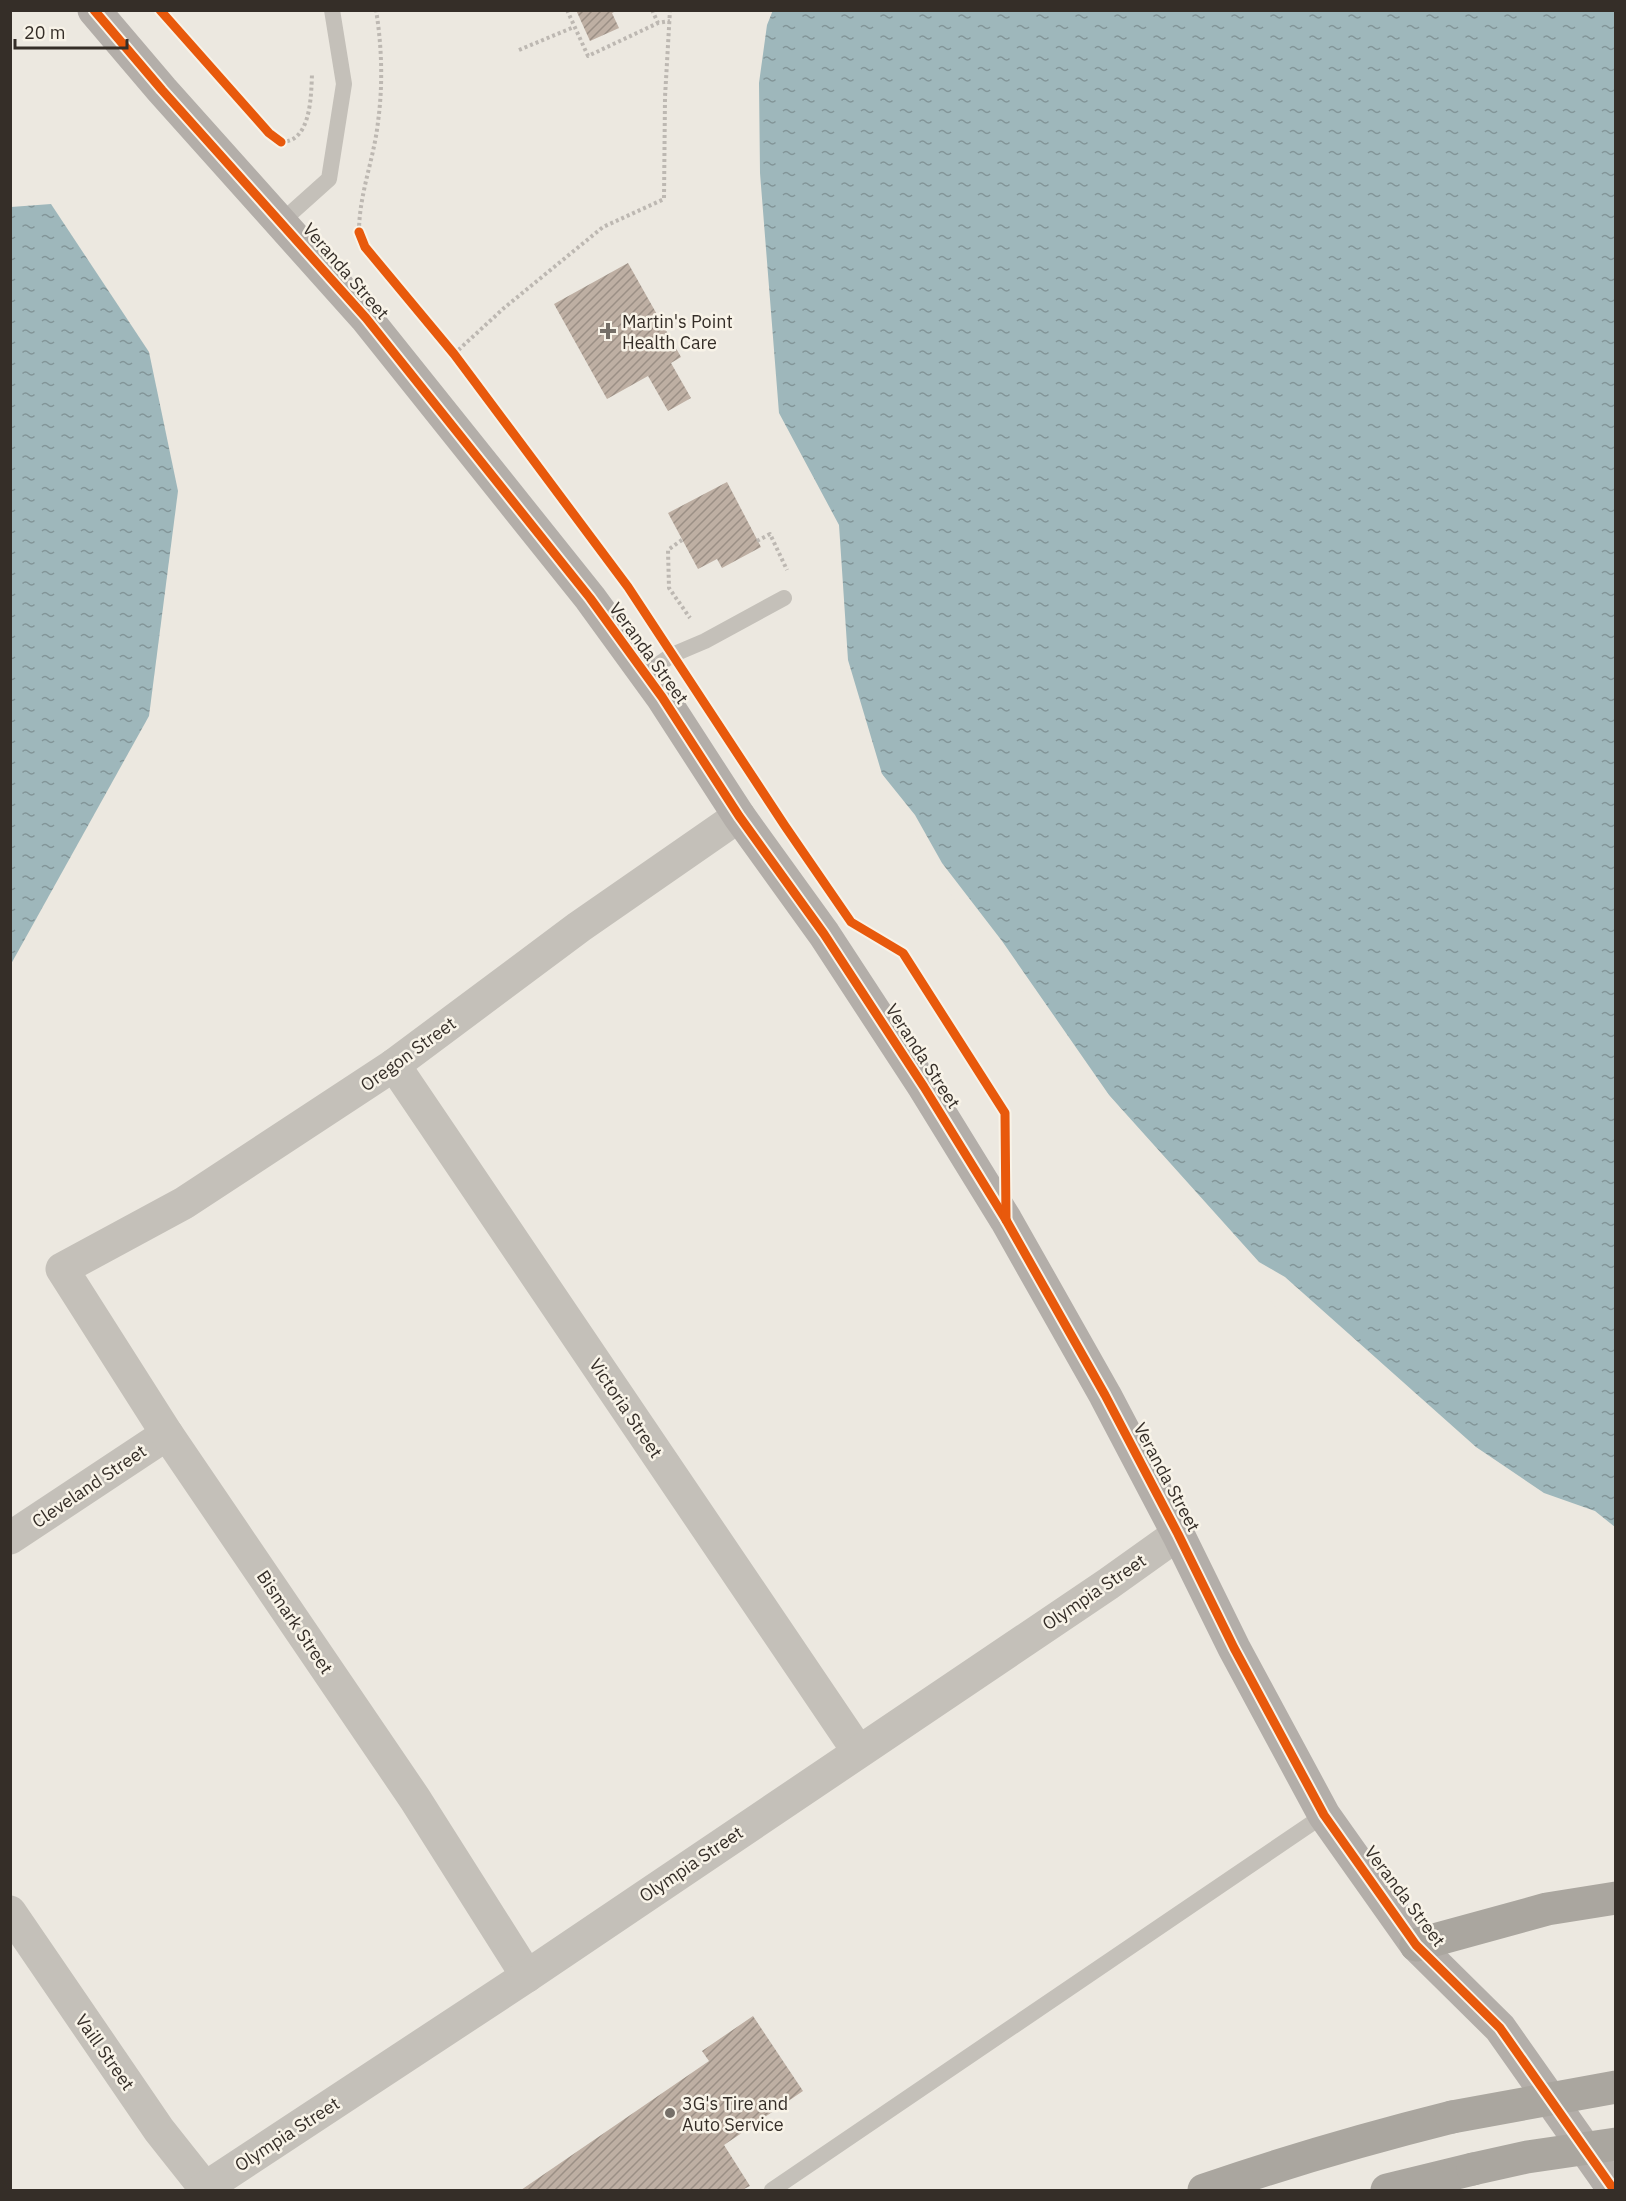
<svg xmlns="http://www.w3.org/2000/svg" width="1626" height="2201" font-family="'IBM Plex Sans',sans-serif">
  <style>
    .water { fill: url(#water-ripples) }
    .pier { fill: #ece8e0 }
    .building { fill: url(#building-hatch) }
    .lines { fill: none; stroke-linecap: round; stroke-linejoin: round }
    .path { stroke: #bdb8b2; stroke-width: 4; stroke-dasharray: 3 3; stroke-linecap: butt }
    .lane { stroke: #c4c0b9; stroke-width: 16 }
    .street { stroke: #c4c0b9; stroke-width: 33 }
    .primary { stroke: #b3aea9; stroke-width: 33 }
    .highway { stroke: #aaa69f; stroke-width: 33 }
    .highway-bridge { stroke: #aaa69f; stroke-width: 33 }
    .cycleway-casing { stroke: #f8f3e8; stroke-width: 13 }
    .cycleway { stroke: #e8590c; stroke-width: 9 }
    .poi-dot { fill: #756f68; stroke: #f8f3e8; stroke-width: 2 }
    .labels { text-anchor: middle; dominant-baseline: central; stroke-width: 5; stroke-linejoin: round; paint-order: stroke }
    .street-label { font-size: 18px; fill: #352e28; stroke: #f8f3e8 }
    .poi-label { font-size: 18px; fill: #352e28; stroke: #f8f3e8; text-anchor: start }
  </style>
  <defs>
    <pattern id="water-ripples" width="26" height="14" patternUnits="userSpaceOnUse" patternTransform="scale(1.5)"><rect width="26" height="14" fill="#9eb7bb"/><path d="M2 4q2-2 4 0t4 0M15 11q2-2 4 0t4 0" fill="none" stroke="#829598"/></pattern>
    <pattern id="building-hatch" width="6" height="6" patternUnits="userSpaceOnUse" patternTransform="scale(1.5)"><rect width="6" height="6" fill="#beafa3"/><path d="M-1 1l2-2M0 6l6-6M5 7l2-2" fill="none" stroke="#9b8f85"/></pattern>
  </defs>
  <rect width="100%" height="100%" fill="#ece8e0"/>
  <g class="water">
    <polygon points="773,10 1615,11 1615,1594 1279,1307 973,926 882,774 848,660 839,525 779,413 760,173 759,83 767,25"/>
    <polygon points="51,204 149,352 178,491 149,716 11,964 11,207"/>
  </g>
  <polygon class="pier" points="882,774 915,815 942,863 1002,941 1109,1095 1259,1262 1285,1277 1476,1447 1544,1493 1595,1511 1615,1527 1616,1597 1476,1495 1277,1309 971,928 880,776"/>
  <g class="building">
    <polygon points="576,10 618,10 612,13 619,28 590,41"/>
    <polygon points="628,263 681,357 671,363 691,398 668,411 648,376 607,399 554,304"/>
    <polygon points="727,482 761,547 722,568 717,559 698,569 668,513"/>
    <polygon points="753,2016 803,2091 724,2145 750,2186 742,2190 521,2190 709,2061 702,2051"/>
  </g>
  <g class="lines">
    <g class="path">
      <polyline points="567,10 588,56 658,23 670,21"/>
      <polyline points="652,10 658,23"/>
      <polyline points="519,50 574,27"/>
      <path d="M281 142C311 142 311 97 312 74"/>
      <path d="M359 232C359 194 374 159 378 122 383 85 382 47 376 10"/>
      <polyline points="454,354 504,308 603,227 664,199 665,97 670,10"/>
      <polyline points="682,540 668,550 669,588 690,618"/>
      <polyline points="757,541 770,534 787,570"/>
    </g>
    <g class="lane">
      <polyline points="281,222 329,179 344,84 332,10"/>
      <polyline points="646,673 672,655 705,641 784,598"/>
      <polyline points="772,2190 1324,1815"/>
    </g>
    <g class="street">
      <polyline points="394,1065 858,1751"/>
      <polyline points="10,1538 167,1434"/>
      <polyline points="10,1912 159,2130 205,2188"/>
      <polyline points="527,1976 415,1799 167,1434 62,1269 184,1203 394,1065 579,927 739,816"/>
      <polyline points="202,2190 527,1976 1108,1584 1178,1534"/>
    </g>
    <polyline class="primary" points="94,10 162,90 366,318 590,598 662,697 739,816 824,934 924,1087 1006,1220 1105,1395 1178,1534 1234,1648 1324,1815 1416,1945 1500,2028 1614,2190"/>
    <g class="highway">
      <polyline points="1416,1945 1547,1909 1616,1898"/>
      <path d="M1204 2190C1286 2162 1368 2138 1452 2117"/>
      <polyline points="1387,2190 1473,2169"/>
    </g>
    <g class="highway-bridge">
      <polyline points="1452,2117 1616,2087"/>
      <polyline points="1473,2169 1527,2157 1616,2144"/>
    </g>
    <defs>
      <g id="cycleway">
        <polyline points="94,10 162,90 366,318 590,598 662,697 739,816 824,934 924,1087 1006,1220 1105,1395 1178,1534 1234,1648 1324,1815 1416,1945 1500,2028 1614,2190"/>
        <polyline points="160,10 269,133 281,142"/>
        <polyline points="359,232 365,247 454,354 628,587 785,826 851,922 903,953 1005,1113 1006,1220"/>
      </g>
    </defs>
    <use href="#cycleway" class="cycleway-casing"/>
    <use href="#cycleway" class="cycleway"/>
  </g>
  <g class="poi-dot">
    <path d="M605 322h6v6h6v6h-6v6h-6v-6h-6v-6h6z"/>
    <circle cx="670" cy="2113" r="6"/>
  </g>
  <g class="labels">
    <g class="street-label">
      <text transform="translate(346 271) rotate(49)">Veranda Street</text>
      <text transform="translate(649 653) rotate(54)">Veranda Street</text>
      <text transform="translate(408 1054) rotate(-36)">Oregon Street</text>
      <text transform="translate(923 1056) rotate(57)">Veranda Street</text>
      <text transform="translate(626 1408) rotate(56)">Victoria Street</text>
      <text transform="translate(1167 1477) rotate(62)">Veranda Street</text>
      <text transform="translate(89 1486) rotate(-34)">Cleveland Street</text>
      <text transform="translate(1094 1592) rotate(-34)">Olympia Street</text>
      <text transform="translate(295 1622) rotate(56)">Bismark Street</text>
      <text transform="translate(691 1864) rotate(-34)">Olympia Street</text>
      <text transform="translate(1405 1896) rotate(53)">Veranda Street</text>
      <text transform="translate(105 2052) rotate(55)">Vaill Street</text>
      <text transform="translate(287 2134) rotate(-33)">Olympia Street</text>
    </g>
    <g class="poi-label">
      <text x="622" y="321">Martin's Point<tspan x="622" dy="21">Health Care</tspan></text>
      <text x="682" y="2103">3G's Tire and<tspan x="682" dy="21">Auto Service</tspan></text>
    </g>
  </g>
  <rect width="1626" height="2201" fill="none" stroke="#352e28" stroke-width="24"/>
  <path d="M15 39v9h112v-9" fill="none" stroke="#352e28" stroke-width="3"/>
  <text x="24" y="39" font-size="18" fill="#352e28" stroke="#f8f3e8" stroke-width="4.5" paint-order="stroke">20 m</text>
</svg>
